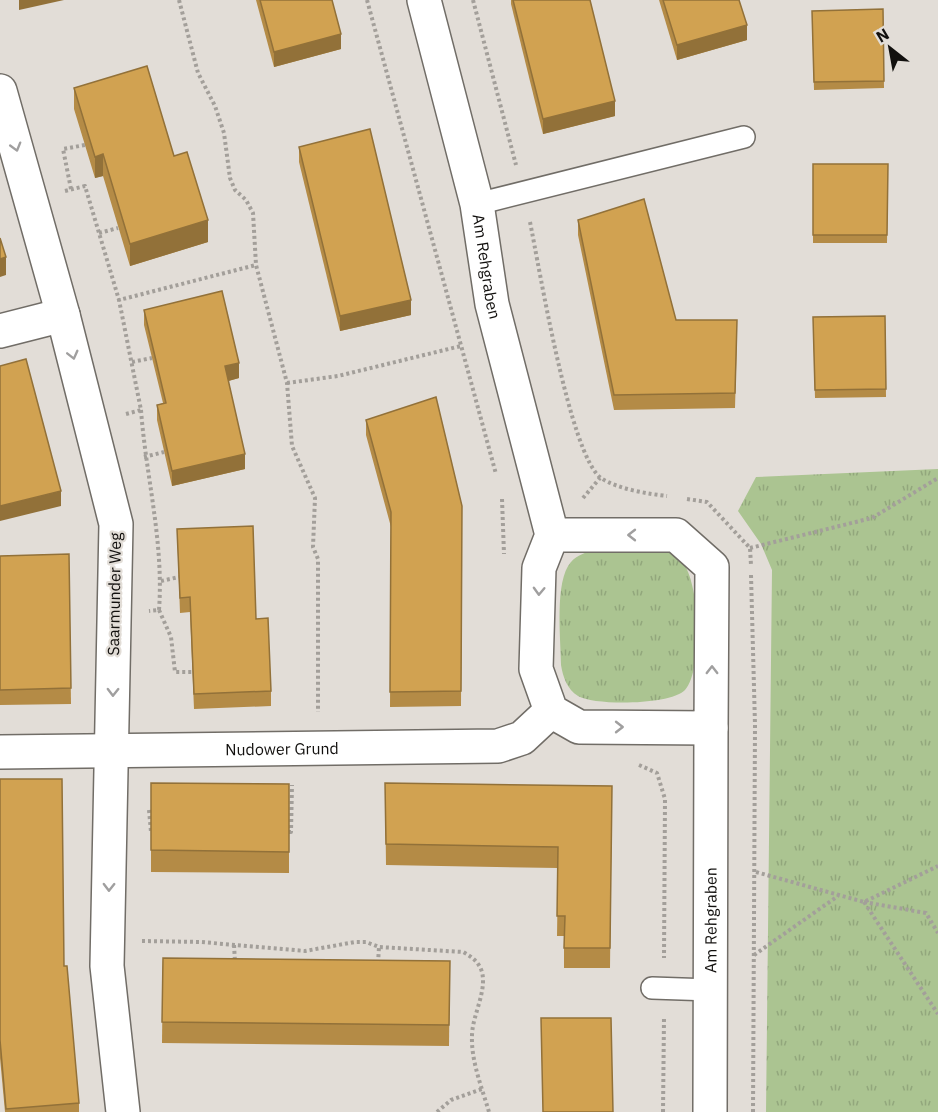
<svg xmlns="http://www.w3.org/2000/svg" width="938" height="1112" font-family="'IBM Plex Sans',sans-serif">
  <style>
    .grass { fill: url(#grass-tufts) }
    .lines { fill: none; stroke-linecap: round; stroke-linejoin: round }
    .service-casing { stroke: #716d67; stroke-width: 24 }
    .minor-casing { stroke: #716d67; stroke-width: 36 }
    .tertiary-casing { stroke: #716d67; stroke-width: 36 }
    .path { stroke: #a39f9a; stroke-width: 4; stroke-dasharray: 3 3; stroke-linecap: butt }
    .service { stroke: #fff; stroke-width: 21 }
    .minor { stroke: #fff; stroke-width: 33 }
    .tertiary { stroke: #fff; stroke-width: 33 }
    .wall { fill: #b48b46 }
    .shaded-wall { fill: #927139 }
    .building { fill: #d1a251; stroke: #927139; stroke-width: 1.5 }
    .oneway { stroke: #a09f9f }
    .labels { text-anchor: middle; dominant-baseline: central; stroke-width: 4.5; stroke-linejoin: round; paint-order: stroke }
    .street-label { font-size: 16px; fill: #12100e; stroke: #e2ddd7 }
  </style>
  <defs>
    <pattern id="grass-tufts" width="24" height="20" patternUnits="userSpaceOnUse" patternTransform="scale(1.5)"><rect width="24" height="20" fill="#abc491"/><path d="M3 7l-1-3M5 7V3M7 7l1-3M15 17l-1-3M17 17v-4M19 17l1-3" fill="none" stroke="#92a77c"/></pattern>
  </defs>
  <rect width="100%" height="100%" fill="#e2ddd7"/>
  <g class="grass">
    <polygon points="938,469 938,1112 766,1112 772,570 761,544 738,511 756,477"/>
    <path d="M596 550C616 550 662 546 677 556 701 572 704 670 685 690 671 705 595 706 578 696 567 689 563 677 561 665 561 640 554 581 571 562 577 555 586 552 596 550Z"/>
  </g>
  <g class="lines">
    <defs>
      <g id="service">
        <polyline points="477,204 744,137"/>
        <polyline points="652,988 711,990"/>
      </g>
      <g id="minor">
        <polyline points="0,91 63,315 116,524 107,966 123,1112"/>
        <polyline points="0,331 63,315"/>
        <path id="s1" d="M0 752 498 746 522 738 551 711"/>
        <path id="s2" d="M710 1112 711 728"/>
      </g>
      <g id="tertiary">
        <path id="s3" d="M424 0 477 204 492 304 552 535 539 568 536 669 551 711 579 727 711 728 712 567 676 535H552"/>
      </g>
    </defs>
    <use href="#service" class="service-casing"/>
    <use href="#minor" class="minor-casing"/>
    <use href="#tertiary" class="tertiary-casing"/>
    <g class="path">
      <polyline points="179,0 198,73 215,106 224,133 230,178 235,190 246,200 253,213 256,265 287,383 292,446 315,498 313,547 318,559 318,712"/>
      <polyline points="367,0 496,474"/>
      <polyline points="473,0 516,165"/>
      <polyline points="71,189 63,149 85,145"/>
      <polyline points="65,191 85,186 119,300"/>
      <path d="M530 222C539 266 570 456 601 478 617 489 649 494 667 496"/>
      <polyline points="99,233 118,228"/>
      <polyline points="132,362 152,358"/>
      <polyline points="287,383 338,376 461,346"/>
      <path d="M141 410C146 477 164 542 159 610L149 611"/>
      <polyline points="126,414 141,410 119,300 256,265"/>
      <polyline points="144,457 164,452"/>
      <polyline points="583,498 600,478"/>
      <polyline points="502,499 504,554"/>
      <polyline points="687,499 707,502 750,548 751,565"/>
      <polyline points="750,548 872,518 938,478"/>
      <polyline points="751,575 755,725 753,1112"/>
      <polyline points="161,581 179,577"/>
      <polyline points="159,610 171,637 175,672 194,672"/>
      <polyline points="639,765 657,773 665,799 664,958"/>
      <polyline points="149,810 151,832"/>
      <polyline points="289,832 291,832 292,785"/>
      <polyline points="756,872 864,902 938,866"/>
      <polyline points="864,902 938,1014"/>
      <polyline points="864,902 926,913 938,933"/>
      <path d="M142 941 201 942 305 951 355 942H366L379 947 463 952C472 957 479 962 482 972 487 992 472 1016 472 1036 471 1061 482 1088 489 1112"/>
      <polyline points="234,945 235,962"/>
      <polyline points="754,955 838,896"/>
      <polyline points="378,963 379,947"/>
      <polyline points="437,1112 451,1100 482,1089"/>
      <polyline points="663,1112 664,1017"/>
    </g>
    <use href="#service" class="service"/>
    <use href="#minor" class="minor"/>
    <use href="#tertiary" class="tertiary"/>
  </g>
  <g class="wall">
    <polygon points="256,0 332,0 341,49 274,67"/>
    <polygon points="511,0 590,0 615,116 543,134 511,4"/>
    <polygon points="659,0 739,0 747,40 677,60"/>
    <polygon points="883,9 884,88 814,90 812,11"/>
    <polygon points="74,88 174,156 208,242 130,266 103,176 95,178 74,109"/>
    <polygon points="299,147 411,315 340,331 299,162"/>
    <polygon points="813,164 888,164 887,243 813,243"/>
    <polygon points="578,220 676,320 737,335 735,408 614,410 578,235"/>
    <polygon points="144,310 239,378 228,381 245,469 172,486 157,420 157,405 163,403 144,325"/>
    <polygon points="885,316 886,397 815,398 813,317"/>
    <polygon points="366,420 462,506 461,706 390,707 391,527 366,435"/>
    <polygon points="177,529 256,619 271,691 271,706 194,709 190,612 180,613"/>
    <polygon points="69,554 71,704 0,705 0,556"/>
    <polygon points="0,779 79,1103 79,1112 5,1112 0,1058"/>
    <polygon points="151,783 289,784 289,873 151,872"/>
    <polygon points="385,783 612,786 610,968 564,968 564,936 557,936 558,868 386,865"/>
    <polygon points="163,958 450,961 449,1046 162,1043"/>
  </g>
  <g class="shaded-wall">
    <polygon points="19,0 64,0 19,10"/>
    <polygon points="747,25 747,40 677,60 677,45"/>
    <polygon points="341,34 341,49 274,67 274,52"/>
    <polygon points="615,101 615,116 543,134 543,119"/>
    <polygon points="103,154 103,176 95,178 95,157"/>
    <polygon points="208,220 208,242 130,266 130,244"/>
    <polygon points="6,257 6,275 0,277 0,259"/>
    <polygon points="411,300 411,315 340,331 340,316"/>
    <polygon points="239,363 239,378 225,382 225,366"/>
    <polygon points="245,454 245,469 172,486 172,471"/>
    <polygon points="61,491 61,506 0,521 0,506"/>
  </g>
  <g class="building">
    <polygon points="260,0 332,0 341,34 274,52"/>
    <polygon points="513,0 590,0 615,101 543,119"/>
    <polygon points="663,0 739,0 747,25 677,45"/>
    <polygon points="883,9 884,81 814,82 812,11"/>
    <polygon points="147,66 174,156 187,152 208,220 130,244 103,154 95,157 74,88"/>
    <polygon points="370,129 411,300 340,316 299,147"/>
    <polygon points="813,164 888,164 887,235 813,235"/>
    <polygon points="644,199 676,320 737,320 735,393 614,395 578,220"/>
    <polygon points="0,238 6,257 0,259"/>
    <polygon points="222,291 239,363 225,366 245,454 172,471 157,405 166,403 144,310"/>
    <polygon points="885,316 886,389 815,390 813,317"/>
    <polygon points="26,359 61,491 0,506 0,366"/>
    <polygon points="436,397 462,506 461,691 390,692 391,512 366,420"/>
    <polygon points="253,526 256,619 268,618 271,691 194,694 190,597 180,598 177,529"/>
    <polygon points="69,554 71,688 0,690 0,556"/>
    <polygon points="0,779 62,779 64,966 67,966 79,1103 6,1109 0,1040"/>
    <polygon points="151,783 289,784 289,852 151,850"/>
    <polygon points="385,783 612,786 610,948 564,948 565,916 557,916 558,847 386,844"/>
    <polygon points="163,958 450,961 449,1025 162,1022"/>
    <polygon points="541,1018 611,1018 613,1112 543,1112"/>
  </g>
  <defs><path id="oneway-chevron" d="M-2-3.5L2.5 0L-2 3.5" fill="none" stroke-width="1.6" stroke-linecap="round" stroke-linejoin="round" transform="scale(1.5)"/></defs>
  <g class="oneway">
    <use href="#oneway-chevron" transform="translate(16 147) rotate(74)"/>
    <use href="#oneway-chevron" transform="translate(73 355) rotate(76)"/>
    <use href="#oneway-chevron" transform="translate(632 535) rotate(-180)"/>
    <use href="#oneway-chevron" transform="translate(539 591) rotate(92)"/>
    <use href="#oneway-chevron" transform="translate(712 670) rotate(-90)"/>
    <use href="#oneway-chevron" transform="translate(113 692) rotate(91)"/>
    <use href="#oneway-chevron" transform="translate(619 727)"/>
    <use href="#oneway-chevron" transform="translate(109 887) rotate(91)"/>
  </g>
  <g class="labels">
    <g class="street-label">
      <text stroke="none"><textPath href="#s3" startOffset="274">Am Rehgraben</textPath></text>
      <text transform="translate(114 594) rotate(-89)">Saarmunder Weg</text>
      <text stroke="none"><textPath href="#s1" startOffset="282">Nudower Grund</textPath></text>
      <text stroke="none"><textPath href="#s2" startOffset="192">Am Rehgraben</textPath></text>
    </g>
  </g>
  <g transform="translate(890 48) rotate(329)" stroke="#e2ddd7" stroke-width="4.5" paint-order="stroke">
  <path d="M0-4.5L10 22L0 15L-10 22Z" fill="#12100e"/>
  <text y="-9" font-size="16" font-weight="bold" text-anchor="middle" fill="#12100e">N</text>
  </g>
</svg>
